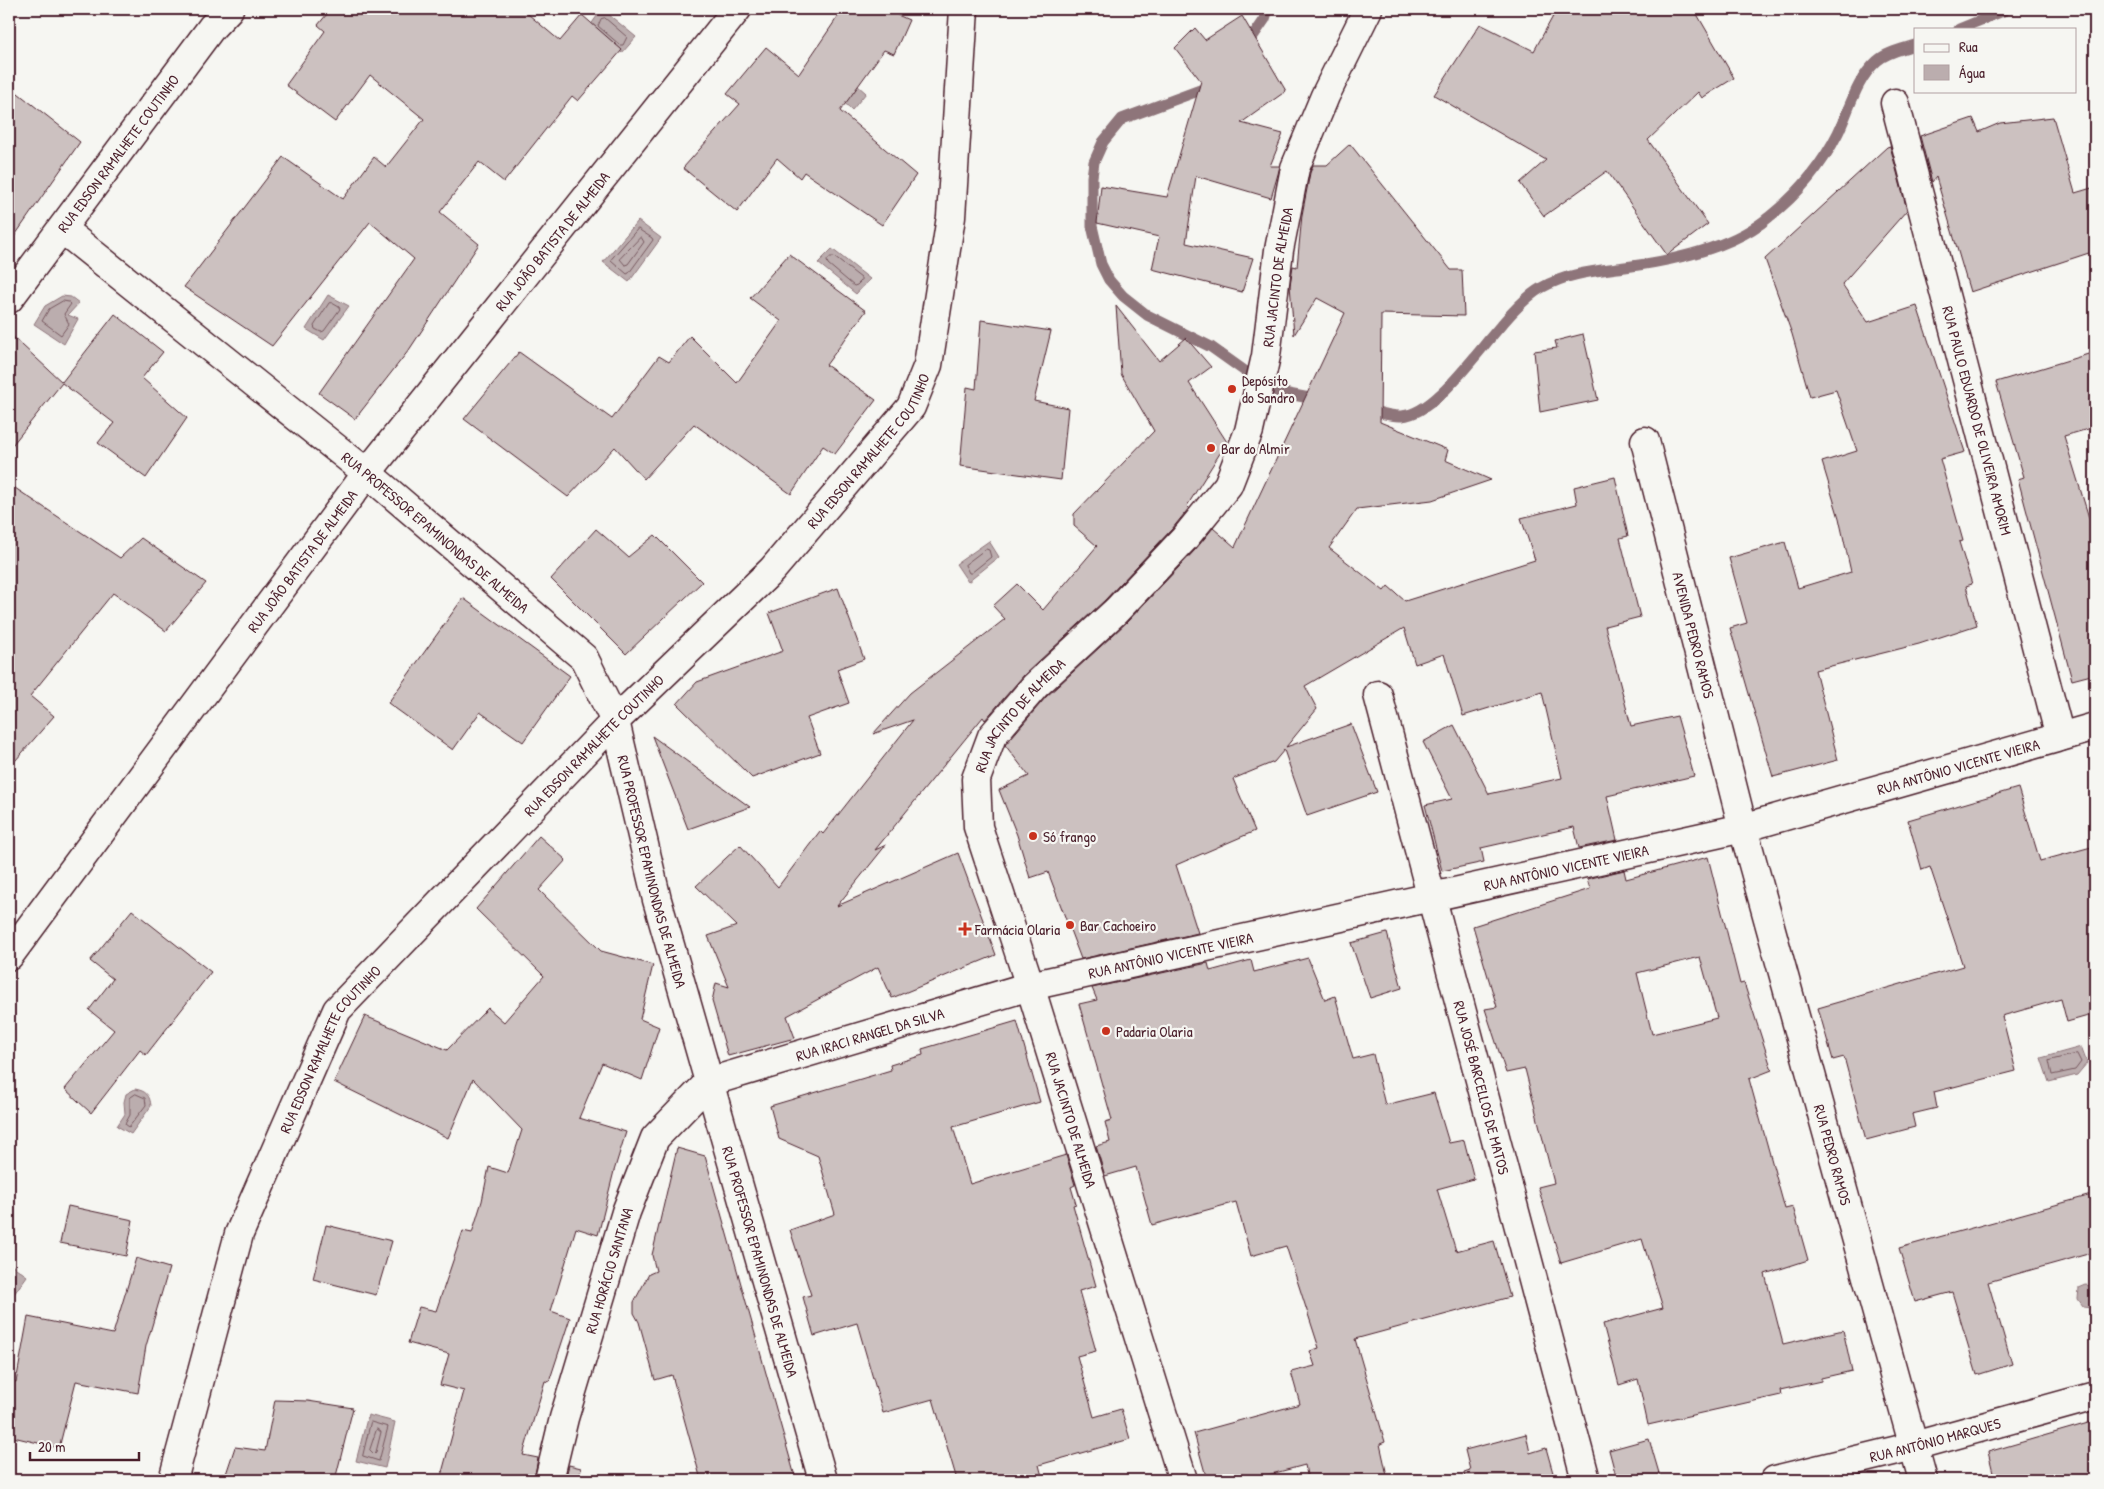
<svg xmlns="http://www.w3.org/2000/svg" width="2104" height="1489" font-family="'Patrick Hand',sans-serif">
  <style>
    .water { fill: #bbadae; stroke: #8e747a }
    .lines { fill: none; stroke-linecap: round; stroke-linejoin: round }
    .shore { stroke: #77585f; stroke-width: 1 }
    .stream { stroke: #8e747a; stroke-width: 11 }
    .building { fill: #ccc1c0; stroke: #4a1f2b; fill-rule: evenodd }
    .minor-casing { stroke: #4a1f2b; stroke-width: 31 }
    .tertiary-casing { stroke: #4a1f2b; stroke-width: 31 }
    .minor { stroke: #f6f6f2; stroke-width: 28 }
    .tertiary { stroke: #f6f6f2; stroke-width: 28 }
    .poi-dot { fill: #c8321e; stroke: #f6f6f2; stroke-width: 2 }
    .labels { text-anchor: middle; dominant-baseline: central; stroke-width: 4.5; stroke-linejoin: round; paint-order: stroke }
    .street-label { font-size: 15px; fill: #4a1f2b; stroke: #f6f6f2 }
    .poi-label { font-size: 15px; fill: #4a1f2b; stroke: #f6f6f2; text-anchor: start }
  </style>
  <rect width="100%" height="100%" fill="#f6f6f2"/>
  <filter id="ink" filterUnits="userSpaceOnUse"><feTurbulence type="fractalNoise" baseFrequency=".02" numOctaves="2"/><feDisplacementMap in="SourceGraphic" scale="10" xChannelSelector="R" yChannelSelector="G"/><feConvolveMatrix kernelMatrix="1 2 1 2 8 2 1 2 1" color-interpolation-filters="sRGB"/></filter>
  <g filter="url(#ink)">
    <g class="water">
      <polygon points="602,9 636,37 622,53 590,26"/>
      <polygon points="832,63 866,93 852,110 817,77"/>
      <polygon points="638,221 661,238 629,282 603,262"/>
      <polygon points="832,249 870,279 856,294 818,263"/>
      <polygon points="328,295 349,306 324,340 306,329"/>
      <polygon points="62,296 71,297 79,303 68,315 78,319 64,344 34,324 45,306"/>
      <polygon points="989,541 999,557 968,582 956,564"/>
      <polygon points="2081,1047 2087,1063 2077,1075 2049,1082 2041,1058"/>
      <path d="M135 1089C146 1091 150 1095 151 1106L131 1134 117 1126 125 1114 124 1102 126 1094Z"/>
      <polygon points="9,1263 27,1276 9,1301"/>
      <polygon points="2086,1285 2095,1287 2095,1311 2091,1307 2083,1306 2078,1299 2079,1288"/>
      <polygon points="368,1415 395,1422 385,1468 356,1461"/>
    </g>
    <g class="lines">
      <g class="shore">
        <polygon points="605,18 627,37 623,45 620,45 598,26 601,19"/>
        <polygon points="638,229 652,238 653,240 629,273 627,274 611,260"/>
        <polygon points="641,237 644,242 628,264 625,265 620,259"/>
        <polygon points="831,257 834,257 861,278 861,281 857,285 854,286 828,264 827,261"/>
        <polygon points="63,301 69,302 71,304 64,314 69,324 61,335 42,321 49,309"/>
        <polygon points="332,303 339,307 340,309 324,331 321,332 315,329 314,326 329,303"/>
        <polygon points="986,549 989,550 991,557 971,573 969,573 965,565"/>
        <polygon points="2077,1054 2081,1062 2075,1070 2052,1075 2049,1061"/>
        <polygon points="136,1094 145,1098 146,1105 129,1127 125,1124 130,1115 130,1098"/>
        <polygon points="371,1422 388,1427 379,1461 363,1456"/>
        <polygon points="377,1429 381,1432 376,1452 374,1454 370,1450"/>
      </g>
      <g class="stream">
        <polyline points="1959,29 2008,9"/>
        <polyline points="1245,48 1265,19 1268,9"/>
        <polyline points="1212,83 1203,89 1122,119 1103,142 1094,162 1092,177 1092,226 1101,264 1109,280 1123,296 1147,315 1211,347 1256,379 1278,392 1320,400"/>
        <path d="M1365 409C1376 411 1390 417 1402 416 1446 413 1499 312 1541 288 1567 273 1596 271 1625 267 1671 261 1733 248 1769 217 1797 195 1822 165 1838 133 1850 108 1856 80 1877 61 1887 52 1903 49 1915 45"/>
      </g>
    </g>
    <g class="building">
      <polygon points="331,9 522,9 560,41 582,15 622,50 578,101 572,96 504,182 479,162 440,212 479,244 409,350 355,419 319,393 414,259 370,222 272,346 184,287 283,157 343,199 374,157 386,167 424,119 370,75 335,122 286,85 325,31 318,25"/>
      <polygon points="843,9 884,9 909,20 894,54 884,50 840,111 916,175 882,225 804,172 800,178 777,158 737,212 683,168 740,104 727,94 766,47 799,74"/>
      <polygon points="1557,9 1694,9 1734,78 1702,98 1698,92 1648,140 1708,224 1667,255 1607,171 1544,216 1520,183 1546,160 1434,95 1480,24 1534,51"/>
      <polygon points="1242,16 1286,91 1241,123 1283,134 1270,166 1280,166 1278,174 1271,198 1196,176 1186,243 1253,258 1242,292 1152,269 1159,237 1097,223 1101,186 1167,197 1201,81 1175,48 1195,28 1205,40"/>
      <polygon points="9,86 80,142 9,244"/>
      <polygon points="2053,117 2075,193 2095,187 2095,251 1970,292 1936,177 1932,182 1920,136 1973,118 1979,132 2000,123"/>
      <polygon points="1350,144 1451,270 1462,270 1464,316 1381,314 1380,422 1448,450 1445,460 1491,480 1432,500 1357,509 1329,548 1384,591 1388,586 1405,601 1535,560 1521,518 1577,504 1574,487 1615,477 1628,536 1620,538 1640,617 1605,626 1631,726 1677,716 1694,776 1607,796 1617,840 1579,848 1574,827 1481,848 1484,862 1442,871 1425,805 1452,799 1423,742 1454,725 1489,794 1562,778 1542,692 1463,716 1444,654 1415,664 1404,628 1305,686 1317,709 1286,747 1351,724 1377,792 1307,816 1284,750 1274,762 1233,779 1255,831 1176,865 1198,933 1081,959 1048,872 1030,878 1017,835 999,790 1029,776 1005,745 1046,697 1127,622 1195,550 1213,528 1235,547 1345,313 1317,298 1294,335 1290,285 1293,266 1297,267 1302,215 1310,173 1313,165 1327,165"/>
      <polygon points="1890,146 1907,210 1842,284 1868,322 1917,306 1965,452 1940,459 1963,541 1959,542 1972,584 1966,586 1977,625 1919,644 1815,670 1838,760 1773,777 1730,628 1747,623 1729,558 1785,542 1798,588 1851,572 1839,518 1822,462 1857,451 1836,390 1810,397 1792,334 1765,259 1887,147"/>
      <polygon points="789,254 866,311 826,365 876,400 835,454 823,446 791,494 694,424 644,479 615,447 568,497 464,419 519,352 612,419 659,356 669,362 690,336 737,383 781,321 750,298"/>
      <polygon points="1116,306 1159,361 1186,338 1211,367 1189,383 1227,442 1187,506 1189,508 1172,529 1105,600 1024,675 985,720 983,717 875,850 886,845 837,906 958,853 996,955 892,998 878,967 787,1016 795,1038 728,1056 712,1001 716,983 729,987 708,936 737,926 696,886 740,845 778,887 820,831 823,834 913,720 873,734 910,693 1005,619 993,606 1017,584 1043,610 1097,546 1074,526 1074,514 1154,431 1121,374"/>
      <polygon points="115,314 163,352 142,378 187,418 146,478 98,443 114,423 62,383 9,449 9,333 62,382"/>
      <polygon points="981,320 1051,331 1034,401 1068,408 1061,480 960,466 967,387 976,389"/>
      <polygon points="1583,334 1598,400 1540,412 1534,351 1557,348 1555,341"/>
      <polygon points="2095,352 2095,427 2064,436 2090,521 2095,519 2095,674 2072,680 2018,479 2024,477 1996,382"/>
      <polygon points="9,484 120,558 141,538 206,583 166,631 113,593 30,696 54,716 9,768"/>
      <polygon points="596,529 628,557 655,535 702,582 626,654 551,579"/>
      <polygon points="838,588 864,659 837,669 849,703 807,718 820,753 752,778 677,704 697,682 783,651 769,613"/>
      <polygon points="463,598 570,676 523,742 480,712 453,750 388,703"/>
      <polygon points="652,736 750,807 688,829"/>
      <polygon points="2018,788 2040,861 2095,846 2095,1014 2067,1022 2061,999 2002,1016 2016,1071 1934,1092 1937,1108 1912,1114 1915,1127 1866,1140 1844,1057 1833,1060 1818,1008 1963,966 1930,867 1922,870 1908,820"/>
      <polygon points="539,836 566,860 539,890 601,951 653,965 640,1019 659,1027 642,1080 602,1063 579,1118 626,1132 614,1171 598,1235 576,1228 551,1311 570,1318 549,1382 545,1381 523,1455 538,1458 534,1480 440,1480 464,1391 440,1385 449,1354 408,1343 419,1307 436,1311 463,1231 472,1233 482,1201 489,1167 508,1173 522,1130 473,1079 448,1138 334,1082 365,1016 447,1050 488,1008 504,1022 544,976 476,909"/>
      <path d="M1708 857 1740 984 1744 983 1772 1070 1749 1079 1785 1209 1793 1207 1808 1260 1765 1274 1783 1344 1843 1330 1852 1371 1821 1378V1381L1780 1390 1781 1395 1648 1425 1638 1379 1619 1385 1603 1324 1663 1308 1642 1239 1561 1263 1538 1187 1554 1183 1525 1069 1506 1073 1485 1009 1497 1007 1473 926 1590 889 1587 879 1624 870 1626 879ZM1700 957 1717 1018 1652 1034 1637 973Z"/>
      <polygon points="132,910 211,972 146,1055 140,1050 91,1113 65,1089 114,1030 89,1010 113,979 90,961"/>
      <polygon points="1387,933 1402,988 1370,998 1351,943"/>
      <polygon points="1308,958 1325,1000 1335,996 1353,1059 1373,1054 1385,1105 1434,1093 1449,1143 1464,1140 1474,1179 1437,1189 1456,1251 1494,1241 1510,1297 1355,1339 1385,1442 1380,1444 1388,1480 1308,1480 1305,1465 1249,1480 1207,1480 1194,1433 1300,1404 1291,1372 1315,1366 1310,1351 1319,1348 1286,1246 1251,1256 1236,1202 1152,1225 1136,1167 1105,1176 1096,1146 1110,1142 1105,1122 1112,1120 1079,1004 1097,1000 1092,988 1208,963 1210,971 1251,960 1254,972"/>
      <polygon points="1017,1021 1040,1102 953,1127 970,1184 1066,1155 1075,1185 1071,1187 1076,1204 1073,1205 1096,1286 1079,1291 1096,1351 1077,1356 1094,1417 1121,1409 1130,1439 1039,1465 1043,1480 957,1480 933,1399 883,1413 857,1323 814,1336 803,1297 811,1295 790,1230 835,1214 818,1156 779,1139 770,1106 891,1070 890,1065 923,1055 922,1049"/>
      <polygon points="677,1148 705,1156 796,1480 701,1480 672,1375 655,1380 639,1322 634,1313 634,1302 649,1274 656,1271 652,1255"/>
      <polygon points="2095,1194 2095,1252 1988,1282 2012,1364 1977,1375 1952,1292 1915,1302 1899,1248"/>
      <polygon points="68,1206 133,1220 126,1256 60,1243"/>
      <polygon points="326,1225 392,1241 376,1295 313,1279"/>
      <polygon points="136,1258 169,1268 146,1346 138,1393 76,1381 59,1448 9,1436 9,1380 16,1382 28,1317 113,1334"/>
      <polygon points="275,1400 308,1401 353,1408 335,1480 224,1480 235,1447 265,1451"/>
      <polygon points="2095,1421 2095,1480 1995,1480 1988,1452"/>
      <polygon points="1526,1434 1530,1453 1546,1448 1555,1480 1465,1480 1464,1472 1470,1470 1465,1450"/>
      <polygon points="1649,1439 1661,1480 1617,1480 1609,1450"/>
      <polygon points="569,1465 581,1468 579,1480 565,1480"/>
    </g>
    <g class="lines">
      <defs>
        <g id="minor">
          <path id="s1" d="M1895 103 2060 737"/>
          <path id="s2" d="M62 229 367 473 584 658 615 721 657 900 823 1480"/>
          <path id="s3" d="M9 299 212 27 229 9"/>
          <path id="s4" d="M1645 441 1743 828 1923 1480"/>
          <path id="s5" d="M1378 695 1586 1480"/>
          <path id="s6" d="M9 956 367 473 737 9"/>
          <path id="s7" d="M1030 986 1743 828 2095 727"/>
          <path id="s8" d="M173 1480 239 1234 337 1010 615 721 772 570 911 407 928 365 951 217 964 9"/>
          <path id="s9" d="M1775 1480 1914 1446 2095 1396"/>
        </g>
        <g id="tertiary">
          <path id="s10" d="M549 1480 564 1418 626 1212 655 1138 709 1082 1030 986"/>
          <path id="s11" d="M1183 1480 1030 986 978 827 976 779 992 736 1035 686 1116 611 1184 539 1228 485 1249 431 1266 356 1279 250 1295 168 1325 96 1368 9"/>
        </g>
      </defs>
      <use href="#minor" class="minor-casing"/>
      <use href="#tertiary" class="tertiary-casing"/>
      <use href="#minor" class="minor"/>
      <use href="#tertiary" class="tertiary"/>
    </g>
  </g>
  <g class="poi-dot">
    <circle cx="1232" cy="389" r="5"/>
    <circle cx="1211" cy="448" r="5"/>
    <circle cx="1033" cy="836" r="5"/>
    <circle cx="1070" cy="925" r="5"/>
    <path d="M962.5 921.5h5v5h5v5h-5v5h-5v-5h-5v-5h5z"/>
    <circle cx="1106" cy="1031" r="5"/>
  </g>
  <g class="labels">
    <g class="street-label">
      <text stroke="none"><textPath href="#s3" startOffset="182">RUA EDSON RAMALHETE COUTINHO</textPath></text>
      <text stroke="none"><textPath href="#s6" startOffset="898">RUA JOÃO BATISTA DE ALMEIDA</textPath></text>
      <text stroke="none"><textPath href="#s11" startOffset="1338">RUA JACINTO DE ALMEIDA</textPath></text>
      <text stroke="none"><textPath href="#s1" startOffset="328">RUA PAULO EDUARDO DE OLIVEIRA AMORIM</textPath></text>
      <text stroke="none"><textPath href="#s8" startOffset="1272">RUA EDSON RAMALHETE COUTINHO</textPath></text>
      <text stroke="none"><textPath href="#s2" startOffset="481">RUA PROFESSOR EPAMINONDAS DE ALMEIDA</textPath></text>
      <text stroke="none"><textPath href="#s6" startOffset="492">RUA JOÃO BATISTA DE ALMEIDA</textPath></text>
      <text stroke="none"><textPath href="#s4" startOffset="200">AVENIDA PEDRO RAMOS</textPath></text>
      <text stroke="none"><textPath href="#s11" startOffset="811">RUA JACINTO DE ALMEIDA</textPath></text>
      <text stroke="none"><textPath href="#s8" startOffset="868">RUA EDSON RAMALHETE COUTINHO</textPath></text>
      <text stroke="none"><textPath href="#s7" startOffset="954">RUA ANTÔNIO VICENTE VIEIRA</textPath></text>
      <text stroke="none"><textPath href="#s7" startOffset="549">RUA ANTÔNIO VICENTE VIEIRA</textPath></text>
      <text stroke="none"><textPath href="#s2" startOffset="901">RUA PROFESSOR EPAMINONDAS DE ALMEIDA</textPath></text>
      <text stroke="none"><textPath href="#s7" startOffset="144">RUA ANTÔNIO VICENTE VIEIRA</textPath></text>
      <text stroke="none"><textPath href="#s10" startOffset="604">RUA IRACI RANGEL DA SILVA</textPath></text>
      <text stroke="none"><textPath href="#s8" startOffset="462">RUA EDSON RAMALHETE COUTINHO</textPath></text>
      <text stroke="none"><textPath href="#s5" startOffset="406">RUA JOSÉ BARCELLOS DE MATOS</textPath></text>
      <text transform="translate(1071 1120) rotate(73)">RUA JACINTO DE ALMEIDA</text>
      <text stroke="none"><textPath href="#s4" startOffset="738">RUA PEDRO RAMOS</textPath></text>
      <text stroke="none"><textPath href="#s2" startOffset="1306">RUA PROFESSOR EPAMINONDAS DE ALMEIDA</textPath></text>
      <text stroke="none"><textPath href="#s10" startOffset="218">RUA HORÁCIO SANTANA</textPath></text>
      <text stroke="none"><textPath href="#s9" startOffset="165">RUA ANTÔNIO MARQUES</textPath></text>
    </g>
    <g class="poi-label">
      <text x="1242" y="380">Depósito<tspan x="1242" dy="17">do Sandro</tspan></text>
      <text x="1221" y="448">Bar do Almir</text>
      <text x="1043" y="836">Só frango</text>
      <text x="1080" y="925">Bar Cachoeiro</text>
      <text x="975" y="929">Farmácia Olaria</text>
      <text x="1116" y="1031">Padaria Olaria</text>
    </g>
  </g>
  <rect width="2104" height="1489" fill="none" stroke="#f6f6f2" stroke-width="30"/>
  <rect x="15" y="15" width="2074" height="1459" fill="none" stroke="#4a1f2b" stroke-width="2" filter="url(#ink)"/>
  <rect x="1914" y="28" width="162" height="65" fill="#f6f6f2" stroke="#b1a0a2"/>
  <rect x="1924" y="44" width="25" height="8" fill="#f6f6f2" stroke="#b1a0a2"/>
  <text x="1959" y="52" font-size="15" fill="#4a1f2b">Rua</text>
  <rect x="1924" y="65" width="25" height="15" fill="#bbadae" stroke="#b1a0a2"/>
  <text x="1959" y="78" font-size="15" fill="#4a1f2b">Água</text>
  <path d="M30 1452v8h109v-8" fill="none" stroke="#4a1f2b" stroke-width="2.5"/>
  <text x="38" y="1452" font-size="15" fill="#4a1f2b" stroke="#f6f6f2" stroke-width="4" paint-order="stroke">20 m</text>
</svg>
